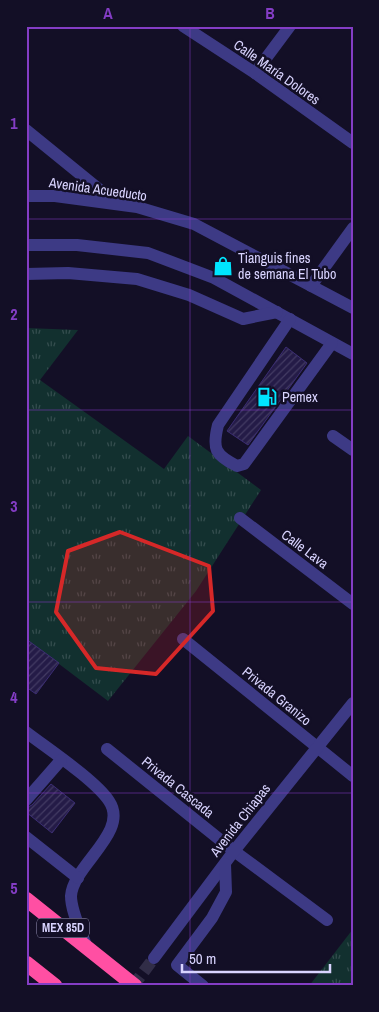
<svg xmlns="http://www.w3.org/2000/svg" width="379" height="1012" font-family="'Archivo Narrow',sans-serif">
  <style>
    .grass { fill: url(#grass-tufts) }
    .building { fill: url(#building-hatch); stroke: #3b2d73 }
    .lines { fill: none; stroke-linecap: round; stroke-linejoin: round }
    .minor-tunnel { stroke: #312d47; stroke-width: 12; stroke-dasharray: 12 6; stroke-linecap: butt }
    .minor { stroke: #3d3a85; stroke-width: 12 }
    .highway { stroke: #ff4fa3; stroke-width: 15 }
    .marked { fill: #d62828; fill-opacity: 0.2; stroke: #d62828; stroke-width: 4; stroke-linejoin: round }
    .grid { fill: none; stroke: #843dc5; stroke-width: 1; stroke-opacity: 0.55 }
    .labels { text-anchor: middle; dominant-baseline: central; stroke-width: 5; stroke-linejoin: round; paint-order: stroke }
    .shield { fill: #130f26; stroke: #9e99be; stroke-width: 1 }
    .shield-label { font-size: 12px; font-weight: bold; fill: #d9d4ff }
    .street-label { font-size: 14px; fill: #d9d4ff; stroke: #130f26 }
    .poi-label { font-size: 14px; fill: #d9d4ff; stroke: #130f26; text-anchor: start }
    .neatline { fill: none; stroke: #843dc5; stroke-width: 2 }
    .grid-label { font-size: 16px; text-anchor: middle; font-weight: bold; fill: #843dc5 }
  </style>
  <defs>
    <pattern id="grass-tufts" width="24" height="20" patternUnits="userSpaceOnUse" patternTransform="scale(1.25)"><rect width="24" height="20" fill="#12302f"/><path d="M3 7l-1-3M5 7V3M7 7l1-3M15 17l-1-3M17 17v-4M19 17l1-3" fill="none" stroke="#344d4e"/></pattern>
    <pattern id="building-hatch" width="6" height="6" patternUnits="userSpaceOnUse" patternTransform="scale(1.25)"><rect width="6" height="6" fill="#241b47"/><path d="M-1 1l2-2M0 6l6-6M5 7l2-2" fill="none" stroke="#433b63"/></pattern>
  </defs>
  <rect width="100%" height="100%" fill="#130f26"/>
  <g class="grass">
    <polygon points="26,328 78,330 40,380 164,469 188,436 261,490 196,591 108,701 26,639"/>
    <polygon points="353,929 353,986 309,986"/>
  </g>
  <g class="building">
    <polygon points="286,347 307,363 248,445 227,431"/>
    <polygon points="26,639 59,663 36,694 26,687"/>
    <polygon points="51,784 75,803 52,833 26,812 26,808 32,805"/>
  </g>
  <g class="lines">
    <polyline class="minor-tunnel" points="133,986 154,958"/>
    <g class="minor">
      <polyline points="183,26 255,73 353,143"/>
      <polyline points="255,73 290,26"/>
      <polyline points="26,130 117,204"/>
      <polyline points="26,196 55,196 137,207 194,224 353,308"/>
      <polyline points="26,245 77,245 148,253 214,278 353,354"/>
      <polyline points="26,274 68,273 137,279 189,295 243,319 277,312"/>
      <polyline points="311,286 353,228"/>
      <path d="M290 319 218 425C212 449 215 455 237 466L244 464 332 343"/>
      <polyline points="333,436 353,450"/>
      <polyline points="240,518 353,604"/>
      <polyline points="183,639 353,776"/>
      <path d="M26 732C48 749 95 780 109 801 130 832 73 865 71 896 71 912 82 933 87 948"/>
      <polyline points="107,749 234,851 327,920"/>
      <polyline points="26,800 61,760"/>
      <polyline points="26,837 78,878"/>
      <polyline points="154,958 234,851 353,703"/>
      <polyline points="203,986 177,965 212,918 226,892 225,864"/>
    </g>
    <g class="highway">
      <polyline points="26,899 135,986"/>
      <polyline points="26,963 55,986"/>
    </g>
  </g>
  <path class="marked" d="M120 532 209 566 213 611 156 674 96 668 56 612 68 551Z"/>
  <path class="grid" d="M190 26V986M26 219H353M26 410H353M26 602H353M26 793H353"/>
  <defs>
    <symbol id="shop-bare" viewBox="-9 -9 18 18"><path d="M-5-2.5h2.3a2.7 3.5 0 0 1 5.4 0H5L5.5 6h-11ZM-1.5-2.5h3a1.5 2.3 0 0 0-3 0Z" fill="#00e5ff" stroke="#130f26" stroke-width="2.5" paint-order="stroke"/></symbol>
    <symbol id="fuel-bare" viewBox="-9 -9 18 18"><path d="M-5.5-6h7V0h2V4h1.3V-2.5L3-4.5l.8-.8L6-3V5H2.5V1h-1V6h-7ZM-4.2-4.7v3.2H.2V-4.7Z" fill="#00e5ff" stroke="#130f26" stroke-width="2.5" paint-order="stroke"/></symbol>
  </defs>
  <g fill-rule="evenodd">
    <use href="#shop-bare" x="209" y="252" width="28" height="28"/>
    <use href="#fuel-bare" x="253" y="383" width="28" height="28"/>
  </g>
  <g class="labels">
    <rect class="shield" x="37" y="918.5" width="52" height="19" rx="4"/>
    <g class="shield-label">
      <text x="63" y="928">MEX 85D</text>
    </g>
    <g class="street-label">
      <text transform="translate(277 72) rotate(35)">Calle María Dolores</text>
      <text transform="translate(98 189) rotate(8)">Avenida Acueducto</text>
      <text transform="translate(305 549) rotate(37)">Calle Lava</text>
      <text transform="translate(277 696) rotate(39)">Privada Granizo</text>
      <text transform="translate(178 787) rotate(39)">Privada Cascada</text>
      <text transform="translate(240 820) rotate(-52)">Avenida Chiapas</text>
    </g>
    <g class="poi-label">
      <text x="238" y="258">Tianguis fines<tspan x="238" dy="16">de semana El Tubo</tspan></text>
      <text x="282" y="397">Pemex</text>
    </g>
  </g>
  <rect width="379" height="1012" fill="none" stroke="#130f26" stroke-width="55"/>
  <path d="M182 964v8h148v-8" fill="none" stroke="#d9d4ff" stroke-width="2.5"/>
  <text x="189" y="964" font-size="15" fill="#d9d4ff" stroke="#130f26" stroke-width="4" paint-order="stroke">50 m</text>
  <rect x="28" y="28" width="324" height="956" class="neatline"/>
  <g class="grid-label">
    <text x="108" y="19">A</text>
    <text x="270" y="19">B</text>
    <text x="14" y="129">1</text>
    <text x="14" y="320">2</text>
    <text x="14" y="512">3</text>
    <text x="14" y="703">4</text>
    <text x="14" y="894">5</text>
  </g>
</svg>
